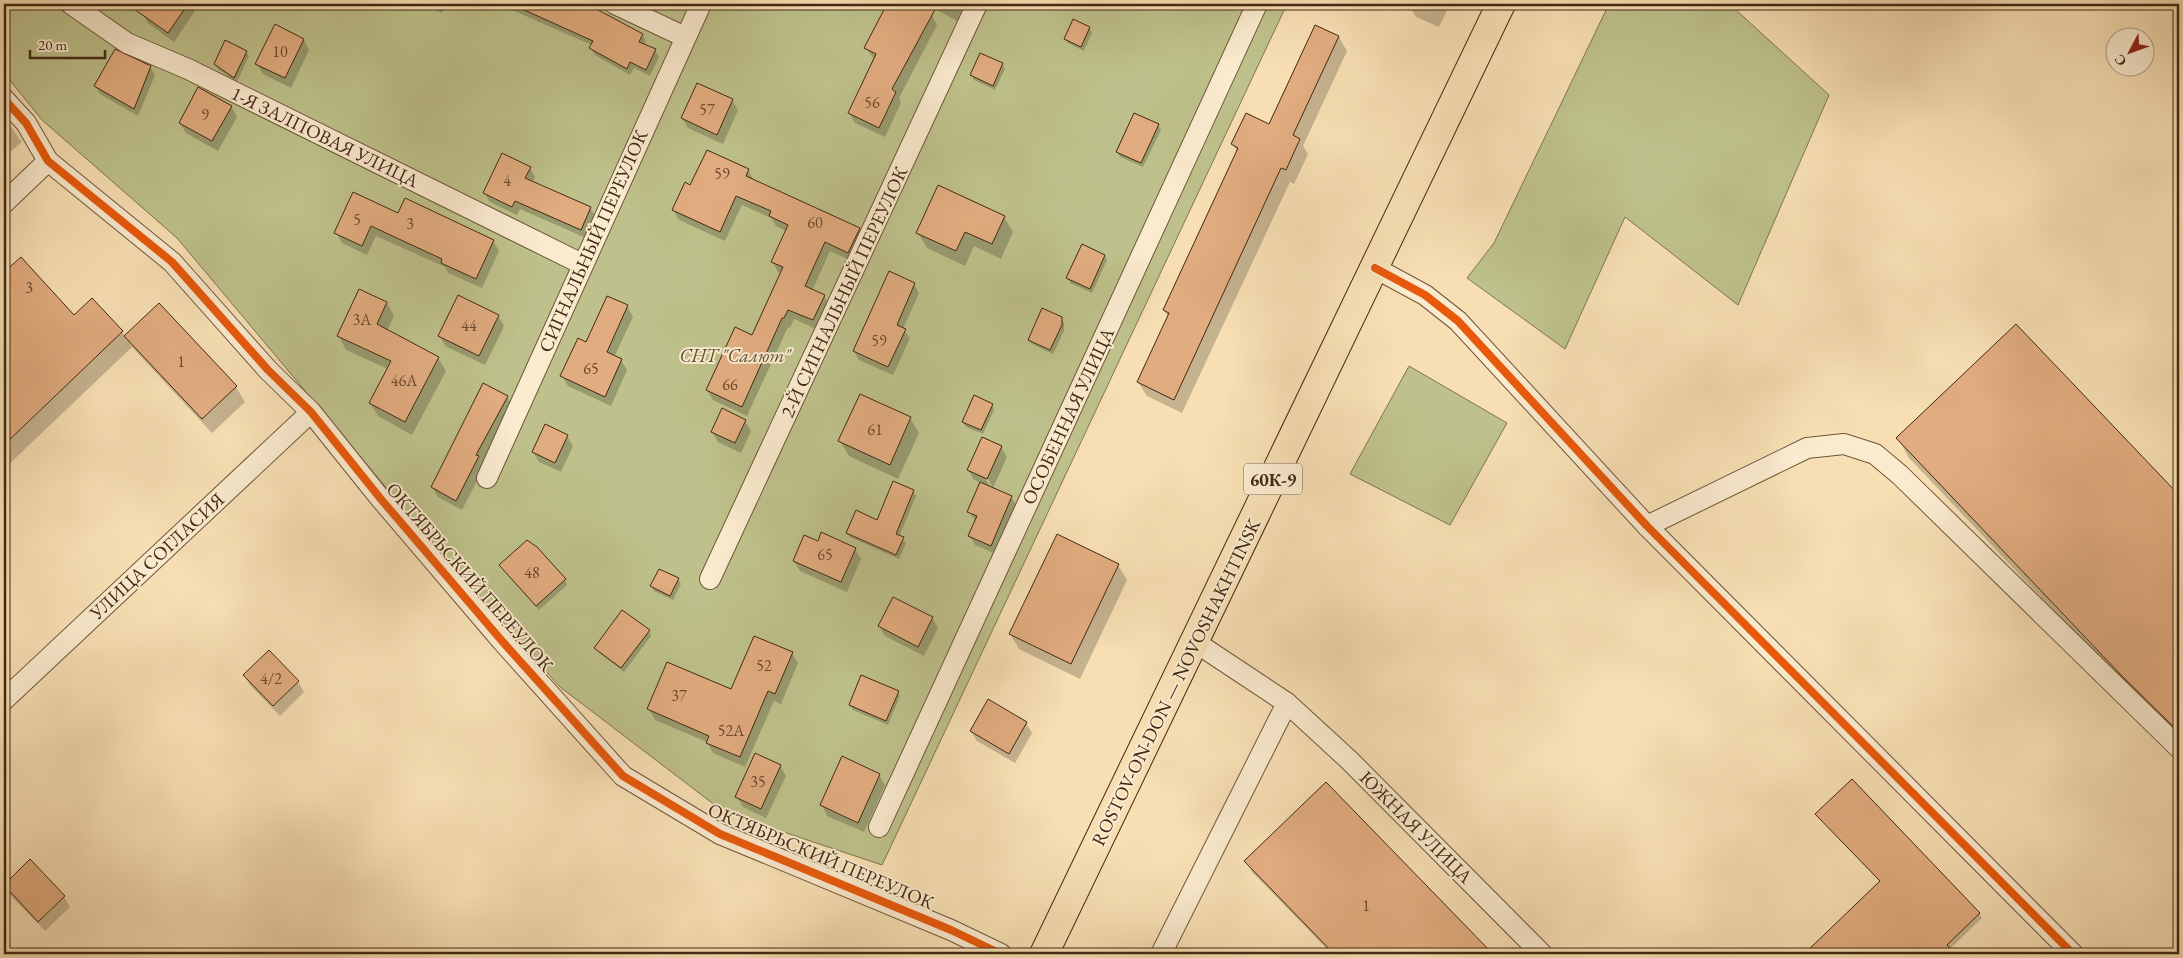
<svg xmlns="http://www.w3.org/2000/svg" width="2183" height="958" font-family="'EB Garamond',serif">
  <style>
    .green { fill: #bec18b; stroke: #80744f }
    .shadow { fill: #0003 }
    .building { fill: #e1ac7f; stroke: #422813 }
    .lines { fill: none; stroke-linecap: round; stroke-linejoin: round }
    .minor-casing { stroke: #6f563b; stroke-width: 22 }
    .primary-casing { stroke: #422813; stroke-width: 30 }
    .minor { stroke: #faeace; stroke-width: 20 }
    .primary { stroke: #f7dfb3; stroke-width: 28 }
    .cycleway-casing { stroke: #faeace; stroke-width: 11 }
    .cycleway { stroke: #e8590c; stroke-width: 8 }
    .labels { text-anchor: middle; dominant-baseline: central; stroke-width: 4; stroke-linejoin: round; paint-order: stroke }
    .number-label { font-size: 16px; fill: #6a492e }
    .shield { fill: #faeace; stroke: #79624b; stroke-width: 1 }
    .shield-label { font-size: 18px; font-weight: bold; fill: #422813 }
    .street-label { font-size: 19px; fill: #422813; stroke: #faeace }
    .park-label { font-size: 19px; font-style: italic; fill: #614e31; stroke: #faeace }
  </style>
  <rect width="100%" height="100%" fill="#f7dfb3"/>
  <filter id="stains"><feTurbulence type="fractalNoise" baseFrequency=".004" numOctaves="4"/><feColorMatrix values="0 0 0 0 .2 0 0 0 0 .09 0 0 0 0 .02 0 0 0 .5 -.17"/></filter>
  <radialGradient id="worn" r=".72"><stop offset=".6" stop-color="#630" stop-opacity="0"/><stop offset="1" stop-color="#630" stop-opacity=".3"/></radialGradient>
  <g class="green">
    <polygon points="4,4 1287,4 882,865 724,812 560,687 415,522 177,238 42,120 4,73"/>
    <polygon points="1609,4 1737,4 1735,9 1829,95 1738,305 1625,217 1565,349 1467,278 1494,243"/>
    <polygon points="1409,366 1507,423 1450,525 1350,474"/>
  </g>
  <g class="shadow">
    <polygon points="148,4 191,4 195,11 174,42 148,23 142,13"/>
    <polygon points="422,4 446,4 442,13"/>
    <polygon points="498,4 573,4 642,35 646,41 644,45 655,50 659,57 650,76 634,68 630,75 595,55 591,48 592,45"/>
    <polygon points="888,4 911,4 932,15 937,25 899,98 901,103 885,137 855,123 849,113 875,60 866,48"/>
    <polygon points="932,4 966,4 957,21 935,9"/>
    <polygon points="1411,4 1450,4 1439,27 1416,17 1410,7"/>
    <polygon points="275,26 304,40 309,50 291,88 263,74 257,64"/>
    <polygon points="1089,28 1092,33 1084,51 1068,43 1065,39"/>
    <polygon points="1339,37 1347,51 1303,146 1308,154 1294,184 1290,182 1182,413 1147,396 1138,382 1168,317 1164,310 1237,152 1233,144 1270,126"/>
    <polygon points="246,52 249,56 237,82 218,69 215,64"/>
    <polygon points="1002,64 1005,69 995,90 974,80 971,75"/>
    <polygon points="150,67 155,75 138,116 100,94 95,86"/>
    <polygon points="732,100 738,110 723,144 688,128 682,118"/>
    <polygon points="231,106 237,117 218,151 186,133 180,123"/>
    <polygon points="4,117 22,142 4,157"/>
    <polygon points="1158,125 1161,130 1143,167 1120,157 1118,152"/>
    <polygon points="707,151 748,170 754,180 859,229 864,239 854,262 830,251 812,291 824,296 830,306 818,330 794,319 790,328 788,327 747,416 713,400 707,390 752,337 782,273 778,272 773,262 787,231 776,226 771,218 742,205 725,241 679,220 673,210 691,187"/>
    <polygon points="530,168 535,177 532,183 590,208 596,217 586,238 520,209 517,215 490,202 484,193"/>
    <polygon points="399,214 493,241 499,251 482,288 448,273 445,267 376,236 367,255 342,243 336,232"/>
    <polygon points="1004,217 1013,232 1001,259 974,246 965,266 927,248 918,233"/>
    <polygon points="1105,256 1107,260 1092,293 1070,283 1068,278"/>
    <polygon points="21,258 74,317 122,331 125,337 159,305 236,387 245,402 212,433 132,347 4,469 4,274"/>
    <polygon points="914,284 919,293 903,329 910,338 893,375 859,360 854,351"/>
    <polygon points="387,303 394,316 387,331 438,358 446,371 412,435 378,416 370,403 388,369 346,350 339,336"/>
    <polygon points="627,306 633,317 614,357 621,360 627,370 611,406 568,386 562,376 587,344"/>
    <polygon points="498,316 504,326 485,365 445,346 440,336"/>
    <polygon points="1061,318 1064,323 1064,331 1053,354 1032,344 1029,340"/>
    <polygon points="2016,326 2179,497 2179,739 2134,695 1909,458 1898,438"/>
    <polygon points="507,397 513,407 482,464 484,467 462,510 438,497 432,487"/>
    <polygon points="992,405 994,410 983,434 966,427 963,422"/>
    <polygon points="910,418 919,433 898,479 849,456 840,441"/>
    <polygon points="745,421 751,431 741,453 718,442 712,432"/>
    <polygon points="567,436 573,446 561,472 539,462 533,452"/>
    <polygon points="1001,447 1007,457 993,488 985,473 983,475 991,488 1011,497 1016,505 996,554 975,545 970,536 976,522 969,512 981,483 974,480 968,470"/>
    <polygon points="913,491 916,496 899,537 906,543 899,559 850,537 847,533 877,521"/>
    <polygon points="818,543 855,549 861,559 847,592 800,571 794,561"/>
    <polygon points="1118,565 1127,580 1080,679 1019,649 1010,634"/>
    <polygon points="503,570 565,580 567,585 539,610"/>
    <polygon points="678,579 681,584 673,600 654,591 651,586"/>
    <polygon points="932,618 938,628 924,656 885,636 879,626"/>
    <polygon points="649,631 651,636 624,672 598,652 595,648"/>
    <polygon points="269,652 298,682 304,692 280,716 250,685 244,675"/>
    <polygon points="792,653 798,663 781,704 774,701 745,767 713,753 707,742 655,720 649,709 732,691"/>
    <polygon points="898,692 900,696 888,725 853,710 850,705"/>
    <polygon points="989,700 1026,723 1032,733 1015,763 977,741 971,731"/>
    <polygon points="780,766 786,776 766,818 743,807 737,797"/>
    <polygon points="879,775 885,785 864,832 827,816 822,805"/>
    <polygon points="1326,784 1491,954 1332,954 1252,872 1246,861"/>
    <polygon points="1817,814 1979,913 1982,918 1950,949 1954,954 1805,954 1880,882"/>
    <polygon points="30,861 64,897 70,907 45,931 10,895 5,885"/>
  </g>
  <g class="building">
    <polygon points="127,4 188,4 168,33"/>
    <polygon points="511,4 587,4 643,34 639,42 656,49 646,70 630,62 627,69 589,48 593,41"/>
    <polygon points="887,4 938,4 892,89 896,92 879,128 848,113 876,54 864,48"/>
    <polygon points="1073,19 1090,27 1081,47 1064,39"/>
    <polygon points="275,24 304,39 285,78 255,64"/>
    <polygon points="1315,25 1339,36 1293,135 1300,139 1286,170 1281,168 1174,400 1137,382 1169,313 1163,310 1238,148 1231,144 1246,113 1269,124"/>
    <polygon points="225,40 247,51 234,78 214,64"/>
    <polygon points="115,49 151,66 134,109 94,86"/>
    <polygon points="980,53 1003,63 993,86 970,75"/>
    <polygon points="697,83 733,99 717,135 681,118"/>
    <polygon points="198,87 232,106 212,141 179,123"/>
    <polygon points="1134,113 1159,124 1141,163 1116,152"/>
    <polygon points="707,150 749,169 746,176 860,228 848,253 825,242 805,286 825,295 813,320 788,310 784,318 782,318 742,407 706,390 735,327 752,335 783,267 771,262 788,225 769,216 771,211 736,196 720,232 672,210 685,182 690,185"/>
    <polygon points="502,153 531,167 525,178 591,207 581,230 515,201 512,207 483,193"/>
    <polygon points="938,185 1005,216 992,244 965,232 956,251 916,233"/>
    <polygon points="353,192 398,213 405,198 494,240 476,279 441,263 442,259 371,226 362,246 334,233"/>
    <polygon points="1082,244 1105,255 1090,289 1066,278"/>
    <polygon points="21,257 74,315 92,298 123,331 4,445 4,272"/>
    <polygon points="889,271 915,283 897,325 906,329 888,367 853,351"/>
    <polygon points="359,289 387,302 377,324 439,357 405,422 369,403 391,361 337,336"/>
    <polygon points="458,295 499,315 479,356 438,336"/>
    <polygon points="607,296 628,305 607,352 622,359 605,397 560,376 578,338 586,342"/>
    <polygon points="159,303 237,386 202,419 124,336"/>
    <polygon points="1042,308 1062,317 1062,325 1050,350 1028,340"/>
    <polygon points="2016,324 2179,495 2179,732 2121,675 1896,438"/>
    <polygon points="483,383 508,396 476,455 479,456 456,501 431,487"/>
    <polygon points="860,394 911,417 890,465 838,441"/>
    <polygon points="974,395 993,404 981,430 962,422"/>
    <polygon points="722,408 746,420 735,443 711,432"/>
    <polygon points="545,424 568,435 555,463 532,452"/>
    <polygon points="982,437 1002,446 987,479 967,470"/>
    <polygon points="893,481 914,490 896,534 904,537 896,555 846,533 856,510 877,520"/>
    <polygon points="980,482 1012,496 991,546 968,536 977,516 967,512"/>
    <polygon points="821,532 856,548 841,582 793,561 804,535 818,541"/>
    <polygon points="1057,534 1119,564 1071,664 1009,634"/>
    <polygon points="527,540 537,547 566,579 536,606 499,565"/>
    <polygon points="659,569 679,578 670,596 650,586"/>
    <polygon points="893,597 933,617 918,647 878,626"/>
    <polygon points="622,610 650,630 621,668 594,648"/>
    <polygon points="754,636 793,652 775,694 768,691 740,757 706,743 709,736 647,709 667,662 731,689"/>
    <polygon points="269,650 299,681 273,706 243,675"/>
    <polygon points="861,675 899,691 886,721 849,705"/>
    <polygon points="988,699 1027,722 1009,754 970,731"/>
    <polygon points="755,753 781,765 761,809 735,797"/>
    <polygon points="842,756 880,774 858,823 820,805"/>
    <polygon points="1852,779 1980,913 1947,945 1956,954 1804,954 1880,881 1815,814"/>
    <polygon points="1326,782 1493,954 1334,954 1244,861"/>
    <polygon points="30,859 65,896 38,922 4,885"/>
  </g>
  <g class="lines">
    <defs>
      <g id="minor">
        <polyline points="71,4 127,43 188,69 582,264"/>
        <polyline points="615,4 685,37"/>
        <polyline points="4,99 26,123 48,161 172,262 268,370 311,412 380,498 502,641 623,776 720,834 951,930 1001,954"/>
        <polyline points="4,203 48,161"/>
        <polyline points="1375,268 1425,295 1458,321 1647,526 2073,954"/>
        <polyline points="487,478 701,4"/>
        <polyline points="1647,526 1807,448 1844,444 1875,454 1900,475 2179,748"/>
        <polyline points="710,579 977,4"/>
        <polyline points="1195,642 1287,703 1348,759 1542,954"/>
        <polyline points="4,700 311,412"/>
        <polyline points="879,827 1257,4"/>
        <polyline points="1161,954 1287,703"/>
      </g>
      <polyline id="primary" points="1044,954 1501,4"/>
    </defs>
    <use href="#minor" class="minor-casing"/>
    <use href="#primary" class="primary-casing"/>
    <use href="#minor" class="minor"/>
    <use href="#primary" class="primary"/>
    <defs>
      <g id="cycleway">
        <polyline points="4,99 26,123 48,161 172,262 268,370 311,412 380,498 502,641 623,776 720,834 951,930 1001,954"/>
        <polyline points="1375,268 1425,295 1458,321 1647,526 2073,954"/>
      </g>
    </defs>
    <use href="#cycleway" class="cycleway-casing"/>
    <use href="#cycleway" class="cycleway"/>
  </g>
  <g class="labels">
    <g class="number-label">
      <text x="280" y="51">10</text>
      <text x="872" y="102">56</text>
      <text x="707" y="109">57</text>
      <text x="205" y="114">9</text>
      <text x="722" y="173">59</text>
      <text x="507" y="180">4</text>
      <text x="357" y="219">5</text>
      <text x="815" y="222">60</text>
      <text x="410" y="223">3</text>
      <text x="29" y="287">3</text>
      <text x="362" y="319">3А</text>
      <text x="469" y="325">44</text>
      <text x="879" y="340">59</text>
      <text x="181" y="361">1</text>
      <text x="591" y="368">65</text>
      <text x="404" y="380">46А</text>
      <text x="730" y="384">66</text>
      <text x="875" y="429">61</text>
      <text x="825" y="554">65</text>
      <text x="532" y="572">48</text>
      <text x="764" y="665">52</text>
      <text x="271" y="678">4/2</text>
      <text x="679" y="695">37</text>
      <text x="731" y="730">52А</text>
      <text x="758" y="781">35</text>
      <text x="1366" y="905">1</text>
    </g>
    <rect class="shield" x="1244" y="463.5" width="58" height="31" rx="4"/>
    <g class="shield-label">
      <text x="1273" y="479">60К-9</text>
    </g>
    <g class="street-label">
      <text transform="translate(325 137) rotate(26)">1-Я ЗАЛПОВАЯ УЛИЦА</text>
      <text transform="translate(593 241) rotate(-66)">СИГНАЛЬНЫЙ ПЕРЕУЛОК</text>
      <text transform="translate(844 292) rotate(-65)">2-Й СИГНАЛЬНЫЙ ПЕРЕУЛОК</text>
      <text transform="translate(1068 416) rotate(-65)">ОСОБЕННАЯ УЛИЦА</text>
      <text transform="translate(157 556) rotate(-43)">УЛИЦА СОГЛАСИЯ</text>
      <text transform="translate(470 577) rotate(49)">ОКТЯБРЬСКИЙ ПЕРЕУЛОК</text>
      <text transform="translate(1176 682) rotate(-64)">ROSTOV-ON-DON — NOVOSHAKHTINSK</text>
      <text transform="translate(1416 827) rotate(45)">ЮЖНАЯ УЛИЦА</text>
      <text transform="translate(821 856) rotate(23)">ОКТЯБРЬСКИЙ ПЕРЕУЛОК</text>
    </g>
    <g class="park-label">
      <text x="735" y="355">СНТ "Салют"</text>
    </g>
  </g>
  <rect width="2183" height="958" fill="none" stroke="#f7dfb3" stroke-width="20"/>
  <rect x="5" y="5" width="2173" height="948" fill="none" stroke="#422813" stroke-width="2.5"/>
  <rect x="10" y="10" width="2163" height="938" fill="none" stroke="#422813"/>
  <g transform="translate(2130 52) rotate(229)"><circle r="24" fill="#faeace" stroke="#b09c83"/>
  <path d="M0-4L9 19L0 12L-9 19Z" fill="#8f2418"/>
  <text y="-8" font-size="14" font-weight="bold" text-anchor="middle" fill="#422813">С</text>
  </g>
  <path d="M30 50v8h75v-8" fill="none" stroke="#422813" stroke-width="2.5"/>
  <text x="38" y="50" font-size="15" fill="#422813" stroke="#faeace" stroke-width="4" paint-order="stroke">20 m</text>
  <rect width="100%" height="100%" filter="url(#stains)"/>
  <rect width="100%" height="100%" fill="url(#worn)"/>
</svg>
